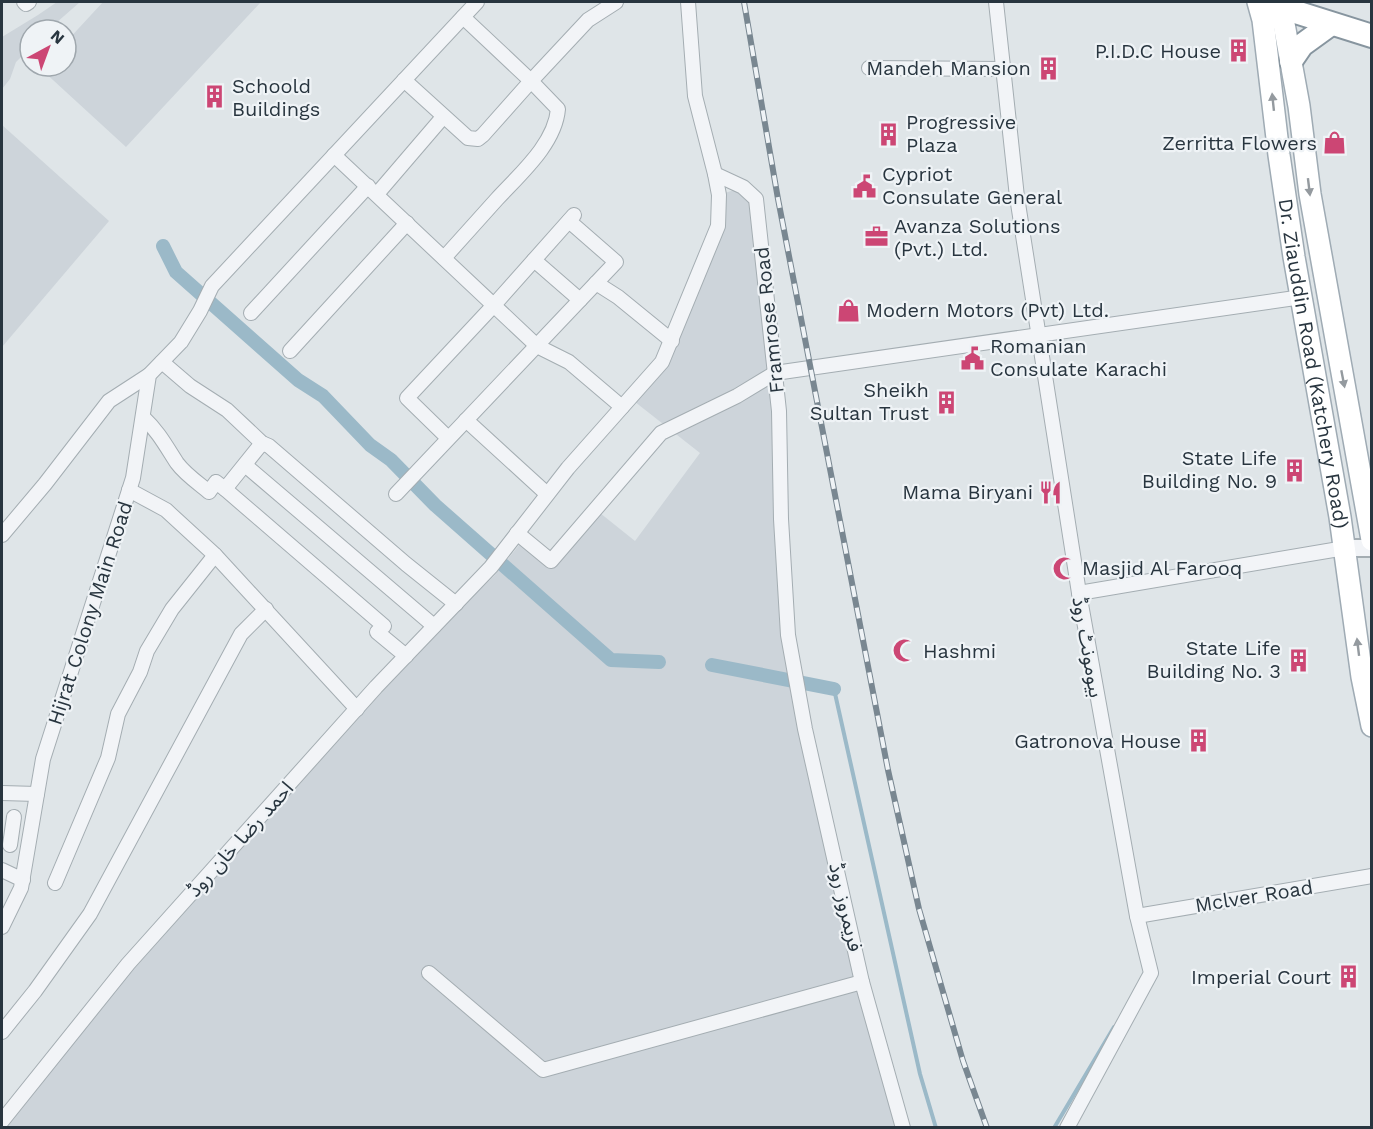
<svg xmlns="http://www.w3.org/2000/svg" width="1373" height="1129" font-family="'Work Sans','Noto Sans Arabic',sans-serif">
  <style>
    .built { fill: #cdd4da }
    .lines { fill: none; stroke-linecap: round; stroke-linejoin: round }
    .stream { stroke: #9bb9c8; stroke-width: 4 }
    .canal { stroke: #9bb9c8; stroke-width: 14 }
    .minor-casing { stroke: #a4adb2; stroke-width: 16 }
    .tertiary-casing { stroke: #a4adb2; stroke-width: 20 }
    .primary-casing { stroke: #9fabb4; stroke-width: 24 }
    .trunk-casing { stroke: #87959f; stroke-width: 26 }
    .minor { stroke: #f2f4f7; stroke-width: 14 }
    .tertiary { stroke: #f2f4f7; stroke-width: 16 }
    .primary { stroke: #fff; stroke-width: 21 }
    .trunk { stroke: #fff; stroke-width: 22 }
    .rail-casing { stroke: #798791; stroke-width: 6 }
    .rail { stroke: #eff3f6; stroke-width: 4; stroke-dasharray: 11; stroke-linecap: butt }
    .oneway { fill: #949a9f }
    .labels { text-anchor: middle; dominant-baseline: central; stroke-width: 4.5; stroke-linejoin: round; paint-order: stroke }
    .poi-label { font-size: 20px; fill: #28353f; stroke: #eff3f6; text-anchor: end }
    .street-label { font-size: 20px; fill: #28353f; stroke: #eff3f6 }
  </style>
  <rect width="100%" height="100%" fill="#dfe5e8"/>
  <g class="built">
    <polygon points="57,2 80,2 48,30 30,30 30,48 16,62 10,79 2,89 2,37 38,15"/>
    <polygon points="103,2 261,2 126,147 41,69 44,66 66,66 66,42"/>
    <polygon points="2,125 109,221 2,347"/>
    <polygon points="743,187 756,199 797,685 904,1127 2,1128 128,964 376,687 494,576 520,544 551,560 595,509 635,541 700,453 630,398 662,362 718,226 719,195"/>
  </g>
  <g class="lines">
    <g class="stream">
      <polyline points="834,689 920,1074 936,1128"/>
      <polyline points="1054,1128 1114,1027"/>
    </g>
    <g class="canal">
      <polyline points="163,246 176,272 298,380 323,396 370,445 391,460 435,505 611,660 659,662"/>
      <polyline points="712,665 834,689"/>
    </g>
    <defs>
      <g id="minor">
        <polyline points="24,2 26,4 29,2"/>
        <polyline points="688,2 695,96 715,174 743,187 756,199 779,411 781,519 788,635 805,729 862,982 903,1128"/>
        <polyline points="996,2 1017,197 1079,593 1137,916 1151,973 1067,1128"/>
        <polyline points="869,68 1002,69"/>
        <polyline points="404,80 468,138 478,139 483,135 531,81 463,17"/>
        <polyline points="334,155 537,346 569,362 622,407"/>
        <polyline points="377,194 443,117"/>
        <path d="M444 258C462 238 479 219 497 199 520 174 555 144 558 109L531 81 588 20 616 2"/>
        <polyline points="534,260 580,300"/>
        <polyline points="596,283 618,297 672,341"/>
        <polyline points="251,313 368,186"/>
        <polyline points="290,351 407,223"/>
        <polyline points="162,362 190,386 227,410 262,443 269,446 406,564 456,604"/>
        <path d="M143 417C158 431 166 446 177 463 185 474 198 483 209 492L216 482 225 489 384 626 377 632 406 656"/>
        <polyline points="466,420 547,494"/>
        <polyline points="448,438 407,398 494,305 574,215"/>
        <polyline points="245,465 434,626"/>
        <polyline points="225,489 262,443"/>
        <polyline points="129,490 166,510 215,555 357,709"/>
        <polyline points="396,494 616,262 569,221"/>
        <polyline points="517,533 551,561 661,433 737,396 775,373 1302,297"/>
        <polyline points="2,535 45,484 109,401 149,375"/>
        <polyline points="1079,593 1345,548"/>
        <polyline points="2,793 37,794"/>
        <polyline points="10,845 14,817"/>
        <polyline points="2,870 23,880"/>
        <polyline points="55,883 108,758 118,714 140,672 147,651 172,609 215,555"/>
        <polyline points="1137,916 1372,876"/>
        <polyline points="2,927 21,888 43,759 133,478 149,375 181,342 200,311 212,286 477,2"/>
        <polyline points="429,973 543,1070 862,982"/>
        <polyline points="2,1032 35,991 90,914 241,634 266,609"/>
        <polyline points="2,1121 128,964 376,687 491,567 568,468 662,362 718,226 719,195 715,174"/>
      </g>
      <polyline id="tertiary" points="1345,548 1372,548"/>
      <g id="primary">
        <path id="s1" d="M1258 2 1263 20 1279 155 1294 257 1340 517 1362 677 1372 726"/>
        <polyline points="1280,2 1299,106 1310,194 1372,540"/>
      </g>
      <g id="trunk">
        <polyline points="1264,2 1372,36"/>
        <polyline points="1291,61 1302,45 1331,24"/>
      </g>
    </defs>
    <use href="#minor" class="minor-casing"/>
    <use href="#tertiary" class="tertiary-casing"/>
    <use href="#primary" class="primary-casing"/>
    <use href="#trunk" class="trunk-casing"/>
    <use href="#minor" class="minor"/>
    <use href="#tertiary" class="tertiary"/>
    <use href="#primary" class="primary"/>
    <use href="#trunk" class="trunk"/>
    <defs>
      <polyline id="rail" points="744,2 778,199 888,770 919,909 963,1061 987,1128"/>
    </defs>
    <use href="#rail" class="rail-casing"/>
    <use href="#rail" class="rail"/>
  </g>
  <defs><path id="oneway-solid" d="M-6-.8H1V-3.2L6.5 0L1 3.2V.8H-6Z" transform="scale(1.5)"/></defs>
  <g class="oneway">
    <use href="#oneway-solid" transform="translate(1273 102) rotate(-96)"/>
    <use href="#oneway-solid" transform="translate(1309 187) rotate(83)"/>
    <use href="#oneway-solid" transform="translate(1343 379) rotate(79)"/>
    <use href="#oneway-solid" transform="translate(1358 647) rotate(-97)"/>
  </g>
  <defs>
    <symbol id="building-bare" viewBox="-9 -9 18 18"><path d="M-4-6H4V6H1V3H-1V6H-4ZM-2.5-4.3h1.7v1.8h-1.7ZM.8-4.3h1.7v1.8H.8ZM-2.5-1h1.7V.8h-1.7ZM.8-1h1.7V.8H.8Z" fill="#cc4674" stroke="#eff3f6" stroke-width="2.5" paint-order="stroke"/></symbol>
    <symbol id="shop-bare" viewBox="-9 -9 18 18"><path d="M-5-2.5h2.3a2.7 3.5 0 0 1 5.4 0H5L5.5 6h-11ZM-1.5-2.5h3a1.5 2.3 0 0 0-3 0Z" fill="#cc4674" stroke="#eff3f6" stroke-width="2.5" paint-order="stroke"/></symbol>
    <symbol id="civic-bare" viewBox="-9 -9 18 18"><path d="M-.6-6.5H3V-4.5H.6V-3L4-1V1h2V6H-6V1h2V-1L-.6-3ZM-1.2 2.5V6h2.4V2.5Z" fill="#cc4674" stroke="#eff3f6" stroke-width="2.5" paint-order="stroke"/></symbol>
    <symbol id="office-bare" viewBox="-9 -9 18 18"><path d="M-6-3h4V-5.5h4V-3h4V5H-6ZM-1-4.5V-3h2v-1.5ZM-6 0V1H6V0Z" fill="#cc4674" stroke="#eff3f6" stroke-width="2.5" paint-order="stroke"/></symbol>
    <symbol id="restaurant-bare" viewBox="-9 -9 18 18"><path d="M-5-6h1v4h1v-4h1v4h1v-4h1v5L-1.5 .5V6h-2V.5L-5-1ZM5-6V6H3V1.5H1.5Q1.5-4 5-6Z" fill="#cc4674" stroke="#eff3f6" stroke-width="2.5" paint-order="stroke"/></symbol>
    <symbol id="mosque-bare" viewBox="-9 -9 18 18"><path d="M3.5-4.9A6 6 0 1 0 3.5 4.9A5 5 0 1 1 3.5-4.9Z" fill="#cc4674" stroke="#eff3f6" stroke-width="2.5" paint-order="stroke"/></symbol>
  </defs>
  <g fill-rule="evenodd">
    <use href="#building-bare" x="1222" y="34" width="33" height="33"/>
    <use href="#building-bare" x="1032" y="52" width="33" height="33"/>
    <use href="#building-bare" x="198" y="80" width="33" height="33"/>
    <use href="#building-bare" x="872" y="118" width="33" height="33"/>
    <use href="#shop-bare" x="1318" y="126" width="33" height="33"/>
    <use href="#civic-bare" x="848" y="170" width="33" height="33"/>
    <use href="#office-bare" x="860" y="220" width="33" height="33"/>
    <use href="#shop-bare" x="832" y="294" width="33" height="33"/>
    <use href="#civic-bare" x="956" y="342" width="33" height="33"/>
    <use href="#building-bare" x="930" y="386" width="33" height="33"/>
    <use href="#building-bare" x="1278" y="454" width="33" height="33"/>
    <use href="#restaurant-bare" x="1034" y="476" width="33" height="33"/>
    <use href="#mosque-bare" x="1048" y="552" width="33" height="33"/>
    <use href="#mosque-bare" x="888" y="634" width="33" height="33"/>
    <use href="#building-bare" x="1282" y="644" width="33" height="33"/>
    <use href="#building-bare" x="1182" y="724" width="33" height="33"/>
    <use href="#building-bare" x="1332" y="960" width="33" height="33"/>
  </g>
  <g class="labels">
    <g class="poi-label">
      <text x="1221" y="51">P.I.D.C House</text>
      <text x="1031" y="68">Mandeh Mansion</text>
      <text x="232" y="86" text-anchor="start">Schoold<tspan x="232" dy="23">Buildings</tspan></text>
      <text x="906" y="122" text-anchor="start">Progressive<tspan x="906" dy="23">Plaza</tspan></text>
      <text x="1317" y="143">Zerritta Flowers</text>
      <text x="882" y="174" text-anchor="start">Cypriot<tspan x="882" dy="23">Consulate General</tspan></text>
      <text x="894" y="226" text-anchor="start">Avanza Solutions<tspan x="894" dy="23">(Pvt.) Ltd.</tspan></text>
      <text x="866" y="310" text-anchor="start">Modern Motors (Pvt) Ltd.</text>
      <text x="990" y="346" text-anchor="start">Romanian<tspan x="990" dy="23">Consulate Karachi</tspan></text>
      <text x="929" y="390">Sheikh<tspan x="929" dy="23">Sultan Trust</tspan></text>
      <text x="1277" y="458">State Life<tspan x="1277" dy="23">Building No. 9</tspan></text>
      <text x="1033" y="492">Mama Biryani</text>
      <text x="1082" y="568" text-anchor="start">Masjid Al Farooq</text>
      <text x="1281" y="648">State Life<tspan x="1281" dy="23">Building No. 3</tspan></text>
      <text x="923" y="651" text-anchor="start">Hashmi</text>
      <text x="1181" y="741">Gatronova House</text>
      <text x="1331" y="977">Imperial Court</text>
    </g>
    <g class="street-label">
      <text transform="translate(769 320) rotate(-96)">Framrose Road</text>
      <text stroke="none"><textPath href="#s1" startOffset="366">Dr. Ziauddin Road (Katchery Road)</textPath></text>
      <text transform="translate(90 613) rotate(-72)">Hijrat Colony Main Road</text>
      <text transform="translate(1088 647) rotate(80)">بیومونٹ روڈ</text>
      <text transform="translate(240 839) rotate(-48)">احمد رضا خان روڈ</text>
      <text transform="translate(1254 896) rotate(-9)">Mclver Road</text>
      <text transform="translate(846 907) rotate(77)">فریمروز روڈ</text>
    </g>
  </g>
  <rect width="1373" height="1129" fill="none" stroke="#28353f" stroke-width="6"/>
  <g transform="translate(48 48) rotate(41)"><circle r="28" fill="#eff3f6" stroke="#9fa7ad" stroke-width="1.5"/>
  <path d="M0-4.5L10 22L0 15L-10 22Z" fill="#cc4674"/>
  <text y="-9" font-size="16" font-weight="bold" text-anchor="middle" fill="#28353f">N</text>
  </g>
</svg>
